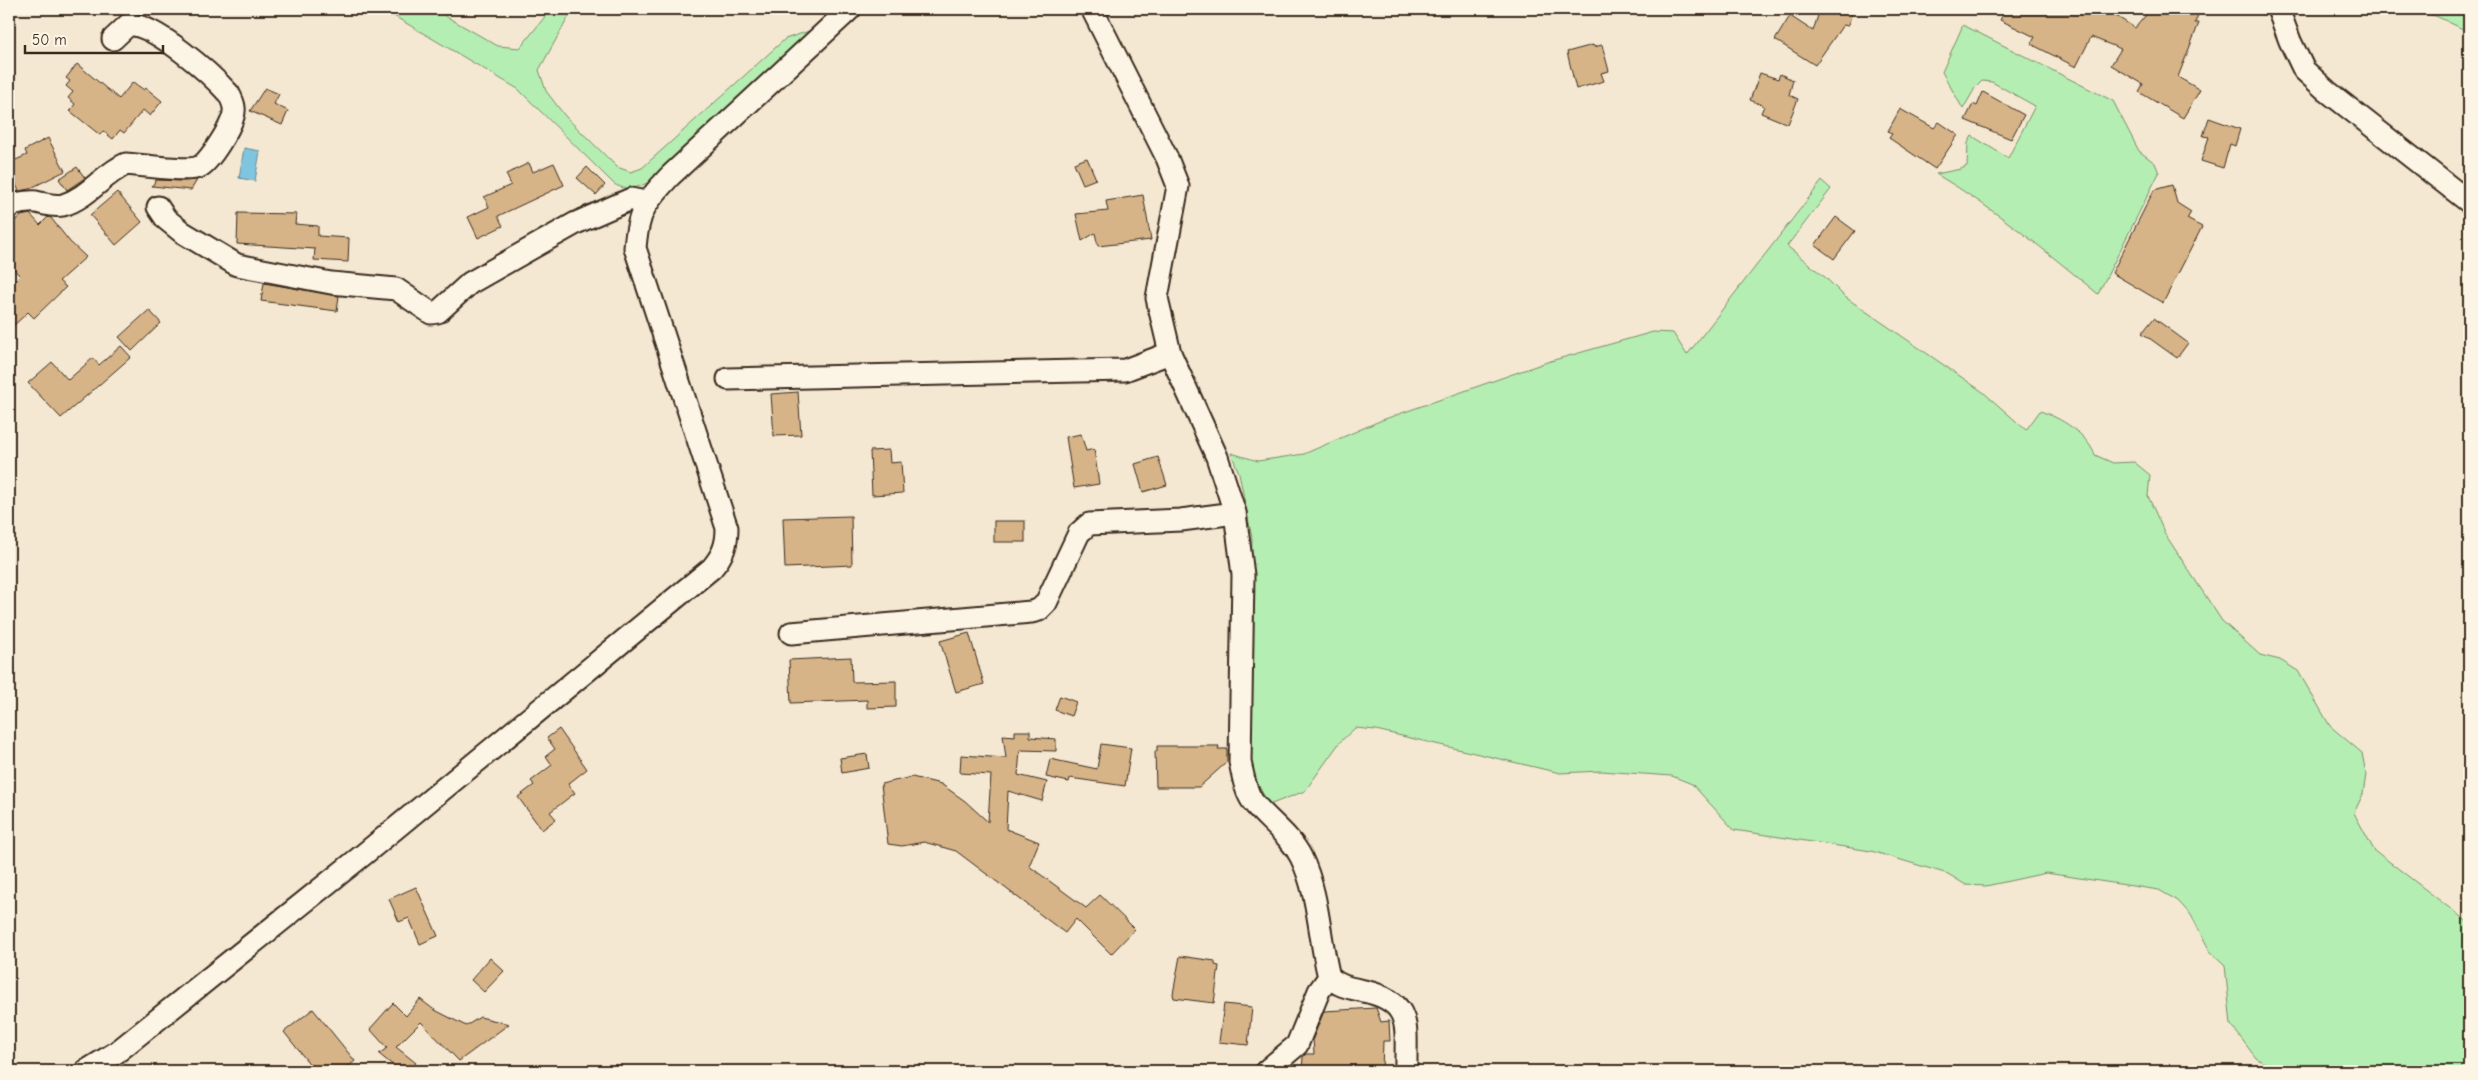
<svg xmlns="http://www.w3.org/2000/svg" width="2478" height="1080" font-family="'Comic Neue',sans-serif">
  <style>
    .green { fill: #b5eeb2; stroke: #788c68 }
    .water { fill: #80c5e0; stroke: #648792 }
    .building { fill: #d6b488; stroke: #3b2a1e }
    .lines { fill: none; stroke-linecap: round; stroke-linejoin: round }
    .minor-casing { stroke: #3b2a1e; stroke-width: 25 }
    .minor { stroke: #fcf5e5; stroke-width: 21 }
  </style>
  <rect width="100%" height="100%" fill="#f4e8d2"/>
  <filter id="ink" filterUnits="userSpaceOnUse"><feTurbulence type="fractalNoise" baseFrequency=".02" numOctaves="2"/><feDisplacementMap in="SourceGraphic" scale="10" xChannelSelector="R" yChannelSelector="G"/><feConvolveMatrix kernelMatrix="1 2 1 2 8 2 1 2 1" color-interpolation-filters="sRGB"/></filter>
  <g filter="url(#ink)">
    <g class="green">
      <path d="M382 9H433L498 46 520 48 551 9H573L539 70 546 91 565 116 617 167 631 172 642 168 785 39 812 30 651 181C637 188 628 192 614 184L518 89Z"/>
      <polygon points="2403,9 2469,9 2469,32 2436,16"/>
      <path d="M1963 25 2113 101 2139 151 2155 163 2159 173 2098 294C2046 251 1995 209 1936 174L1961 169 1967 166 1968 143 1972 136 2008 158 2035 106 1992 82 1982 81 1975 88 1963 109 1942 72Z"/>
      <path d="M1822 181 1831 189 1787 246 1826 278 1845 297 1983 392 2026 430 2040 411C2061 418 2086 433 2095 455L2113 463 2134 462 2150 475 2148 496 2165 534 2222 621 2260 655 2280 660 2298 671 2330 726 2362 753 2366 774 2363 794 2354 813 2374 850 2469 923V1071H2277L2256 1058 2231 1025 2225 965 2210 951 2191 915 2178 901 2159 890 2046 873 1986 886 1966 885 1948 874 1871 851 1734 830 1692 784 1672 776 1601 771 1560 773 1376 730 1355 728 1340 742 1305 791 1269 805 1255 779 1247 745 1252 538 1239 473 1231 453 1258 461 1304 454 1382 420 1547 362 1653 332 1673 333 1687 355Z"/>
    </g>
    <polygon class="water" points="244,148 260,151 255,181 239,178"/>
    <g class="building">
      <polygon points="1820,9 1853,9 1848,26 1843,25 1815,65 1775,40 1790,16 1813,31"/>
      <polygon points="2006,9 2105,9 2135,28 2151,9 2200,9 2195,23 2199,23 2178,77 2200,90 2183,118 2139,92 2143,84 2111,65 2121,49 2091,37 2076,67 2031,44 2035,37 2000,20"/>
      <polygon points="1593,45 1594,47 1602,45 1609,71 1601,73 1604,81 1576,89 1567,52"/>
      <polygon points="77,64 119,99 133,82 144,90 146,88 162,101 150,116 143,110 124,133 120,130 113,139 103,131 100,135 70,111 75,104 68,98 73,92 66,86 70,81 66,78"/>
      <polygon points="1760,73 1778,79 1780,74 1793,80 1789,95 1798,99 1788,124 1761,113 1764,106 1750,100"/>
      <polygon points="265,88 279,94 274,104 288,111 282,125 250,111"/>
      <polygon points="1983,92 2024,115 2011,139 1965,120 1973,104 1977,106"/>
      <polygon points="1900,109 1934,128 1939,122 1958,135 1935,169 1889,138 1892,134 1888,131"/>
      <polygon points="2209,118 2240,129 2235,146 2230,144 2223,168 2201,161 2209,137 2203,136"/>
      <polygon points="48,138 65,171 29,189 19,191 9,170 9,163 27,155 25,150"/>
      <polygon points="1087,158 1096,179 1083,184 1074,163"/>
      <polygon points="529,163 533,172 554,163 564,185 498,216 503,226 478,238 468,217 489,207 484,197 511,185 506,174"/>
      <polygon points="77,167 85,178 67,190 59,179"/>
      <polygon points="587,167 605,185 596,195 577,178"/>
      <polygon points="156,180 184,181 197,180 191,190 152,186"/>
      <polygon points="2172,185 2177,203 2191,212 2187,219 2202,227 2163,303 2112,273 2154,190"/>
      <polygon points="117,192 142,222 116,245 90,215"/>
      <polygon points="1143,195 1151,240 1098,246 1095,233 1082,241 1076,214 1108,211 1106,201"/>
      <polygon points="238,213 296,214 295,224 318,226 318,236 349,238 348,262 314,260 315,249 237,244"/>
      <polygon points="30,214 40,225 48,217 51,218 70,242 86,257 59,281 66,287 34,318 28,312 9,330 9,286 20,276 9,264 9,226 21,216"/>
      <polygon points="1836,217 1855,231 1834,259 1815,245"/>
      <polygon points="264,283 339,296 337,311 261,301"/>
      <polygon points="149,310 161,323 132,351 119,337"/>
      <polygon points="2154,318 2188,343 2177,358 2142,333"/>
      <polygon points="121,346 131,357 61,418 28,383 52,362 68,380 93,358 99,365"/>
      <polygon points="798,392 801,435 774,436 771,394"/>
      <polygon points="1081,434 1086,451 1094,449 1099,484 1074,488 1066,437"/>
      <polygon points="889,450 890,463 901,462 903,493 872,495 870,451"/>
      <polygon points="1158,457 1167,485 1143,492 1135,464"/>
      <polygon points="851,516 852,565 785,568 783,518"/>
      <rect x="994" y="521" width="31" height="21"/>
      <polygon points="969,633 984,684 956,692 940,641"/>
      <polygon points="851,657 852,682 896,681 896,707 867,708 867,700 791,703 789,660"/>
      <polygon points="1060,696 1076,702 1071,716 1055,710"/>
      <polygon points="559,729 587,769 568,784 575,793 550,812 556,819 542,830 518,797 534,785 531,781 552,765 546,756 555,749 547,738"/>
      <polygon points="1015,731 1030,731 1030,737 1056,739 1056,751 1020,750 1018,775 1047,782 1042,801 1008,791 1006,829 1039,842 1029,866 1086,908 1100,895 1135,929 1111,954 1076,919 1065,933 956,851 924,842 902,846 888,844 881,784 912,777 941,784 965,801 988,822 991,775 960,773 961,755 1006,758 1003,735 1015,736"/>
      <polygon points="1101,744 1131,748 1125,786 1070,778 1069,782 1046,777 1050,759 1097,769"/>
      <polygon points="1157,746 1219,746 1218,749 1227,749 1227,762 1199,787 1156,787 1155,751 1157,751"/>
      <polygon points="867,754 869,768 842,773 840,758"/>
      <polygon points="416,887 438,936 420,944 409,918 399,922 389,899"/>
      <polygon points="1180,956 1215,961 1215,965 1219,966 1214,1003 1174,998 1173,994"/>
      <polygon points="490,958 504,971 484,992 471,980"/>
      <polygon points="420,999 433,1009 466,1026 480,1017 509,1024 459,1061 421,1022 396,1047 416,1063 409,1071 400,1071 379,1054 387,1048 370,1029 393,1003 406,1016"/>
      <polygon points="1224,1004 1252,1007 1248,1045 1219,1042"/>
      <polygon points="1376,1008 1381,1022 1389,1021 1390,1041 1383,1041 1382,1071 1302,1070 1303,1057 1306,1054 1314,1054 1313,1038 1324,1011"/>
      <polygon points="313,1009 355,1061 343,1071 315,1071 284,1032"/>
    </g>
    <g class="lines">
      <defs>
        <g id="minor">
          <path d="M1092 9 1167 158 1178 186 1157 298 1170 353 1217 457 1235 513 1243 575 1240 762C1243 775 1245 791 1253 802 1268 821 1290 835 1301 857 1319 894 1319 938 1329 977L1319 991 1297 1045 1266 1071"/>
          <polyline points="2278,9 2290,41 2304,70 2327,91 2469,202"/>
          <path d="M9 205C18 204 27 201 36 202 46 204 53 207 63 205 88 198 103 174 126 164 141 165 187 172 199 167 210 162 233 124 234 112 235 106 232 100 229 94 210 73 157 26 129 24L113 39"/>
          <polyline points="158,207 166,219 182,232 237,265 331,283 396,289 431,313 438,312 470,283 576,223 631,199 646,202"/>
          <polyline points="728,379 1125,370 1170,353"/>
          <polyline points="791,633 1031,612 1039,610 1046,603 1079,533 1089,524 1181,520 1235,513"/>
          <path d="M1329 977C1340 987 1350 988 1364 991 1415 1002 1405 1029 1406 1071"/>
          <path d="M86 1071 117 1052 363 855 712 568C723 555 727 545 727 528L635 248C638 211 645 203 670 176L850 9"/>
        </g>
      </defs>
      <use href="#minor" class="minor-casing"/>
      <use href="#minor" class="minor"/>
    </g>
  </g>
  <rect width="2478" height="1080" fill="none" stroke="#fcf5e5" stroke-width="30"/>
  <rect x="15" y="15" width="2448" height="1050" fill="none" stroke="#3b2a1e" stroke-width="2" filter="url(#ink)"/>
  <path d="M25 45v8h138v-8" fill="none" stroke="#3b2a1e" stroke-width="2.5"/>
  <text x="32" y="45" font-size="15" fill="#3b2a1e" stroke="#fcf5e5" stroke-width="4" paint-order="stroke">50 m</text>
</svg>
